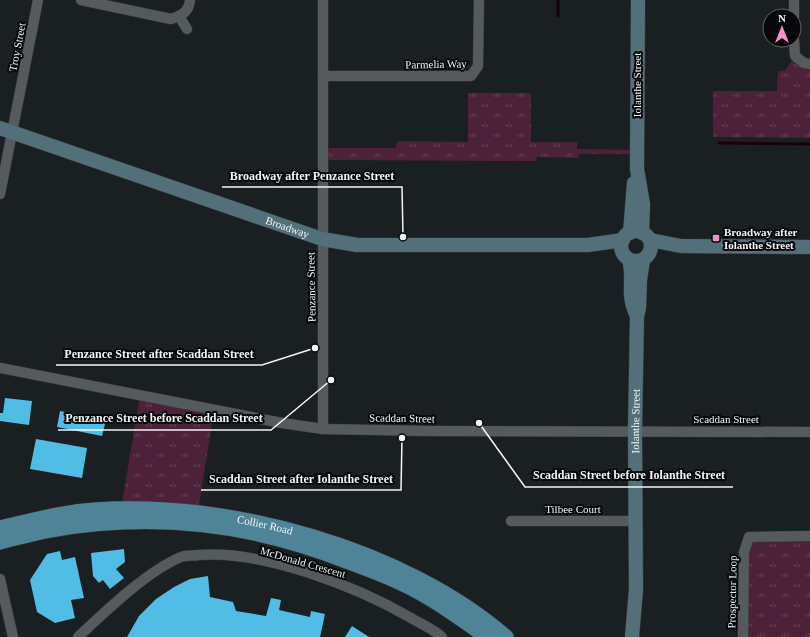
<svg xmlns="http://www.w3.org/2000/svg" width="810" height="637" font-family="'Times New Roman',serif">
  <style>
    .grass { fill: url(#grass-tufts) }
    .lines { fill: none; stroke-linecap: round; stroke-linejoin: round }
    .stream { stroke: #1a000e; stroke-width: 3 }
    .building { fill: #51bce4 }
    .street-casing { stroke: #393d3e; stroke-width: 11 }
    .secondary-casing { stroke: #393d3e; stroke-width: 15 }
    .primary-casing { stroke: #393d3e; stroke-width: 16 }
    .street { stroke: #555b5d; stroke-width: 10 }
    .secondary { stroke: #526f7a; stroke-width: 14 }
    .primary { stroke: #4f8498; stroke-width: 15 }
    .poi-dot { fill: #f98fc9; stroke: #070809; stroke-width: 1.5 }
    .labels { text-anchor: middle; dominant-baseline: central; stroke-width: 4; stroke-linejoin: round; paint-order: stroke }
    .street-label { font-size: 11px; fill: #f2f5f6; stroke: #070809 }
    .poi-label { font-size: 11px; font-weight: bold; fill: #f2f5f6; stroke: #070809; text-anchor: start }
    .leader { fill: none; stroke: #f2f5f6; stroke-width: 1.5 }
    .callout-dot { fill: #f2f5f6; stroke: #070809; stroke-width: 1.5 }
    .callout-label { font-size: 12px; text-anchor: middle; font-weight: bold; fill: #f2f5f6; stroke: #070809; stroke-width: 4; stroke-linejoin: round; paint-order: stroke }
  </style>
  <defs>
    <pattern id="grass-tufts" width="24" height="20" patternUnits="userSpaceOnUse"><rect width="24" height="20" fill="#4c2139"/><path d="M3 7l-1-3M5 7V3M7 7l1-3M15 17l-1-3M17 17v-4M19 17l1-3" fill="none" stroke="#664256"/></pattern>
  </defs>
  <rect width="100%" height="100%" fill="#1a1f21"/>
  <g class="grass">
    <polygon points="795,56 810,64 810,138 713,137 713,91 777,91 778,71 785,71"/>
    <polygon points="468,93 531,93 531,142 577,142 577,149 637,150 637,154 579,154 579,158 537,157 536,161 323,160 323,148 396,148 397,141 468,142"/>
    <polygon points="140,395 214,410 198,512 121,509"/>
    <polygon points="810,536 810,637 743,637 749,537"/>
  </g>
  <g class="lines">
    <g class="stream">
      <polyline points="558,16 558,0"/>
      <polyline points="719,143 810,144"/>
    </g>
  </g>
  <g class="building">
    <polygon points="5,398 32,401 29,425 0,421 0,413 3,413"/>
    <polygon points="60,411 106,420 102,436 57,427"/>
    <polygon points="36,439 87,448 82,478 30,469"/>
    <polygon points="124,549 125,562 116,569 124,578 110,589 103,580 99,583 93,576 91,553"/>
    <polygon points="60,551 62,560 75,557 84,598 71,600 75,618 55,623 37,612 30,580 47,554"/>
    <polygon points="208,576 210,597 233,602 236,611 266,616 271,598 281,600 279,610 310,617 311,611 325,614 320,637 127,637 139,616 156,599 174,587 190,579"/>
    <polygon points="352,626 369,637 345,637"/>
  </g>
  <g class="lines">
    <defs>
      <g id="street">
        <path d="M81 0 171 19C181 16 189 12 190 0"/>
        <polyline points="323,0 323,429"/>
        <polyline points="179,16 187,29"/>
        <polyline points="794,16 794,0"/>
        <polyline points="794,40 795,56 804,63 810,64"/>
        <polyline points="323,76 471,76 478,66 479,0"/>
        <polyline points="0,194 38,0"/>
        <polyline points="0,368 282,423 323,429 427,431 810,432"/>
        <polyline points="511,521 636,521"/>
        <polyline points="0,579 13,637"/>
        <path d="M78 637C105 612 147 571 181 557 186 555 193 556 199 555 263 550 356 586 411 618 421 624 433 629 442 637"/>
        <polyline points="743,637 744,552 749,537 810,536"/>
      </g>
      <g id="secondary">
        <polyline points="638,0 637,169 643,204 642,233"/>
        <path id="s1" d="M0 128 322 239 357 245H588L623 240"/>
        <circle cx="636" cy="246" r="15"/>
        <polyline points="630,233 634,183"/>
        <polyline points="650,240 681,246 810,247"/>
        <path d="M630 264C634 285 626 293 637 316"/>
        <path id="s2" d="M632 637 636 589 635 431 637 316 639 308 640 280 643 260"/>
      </g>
      <g id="primary">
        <path id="s3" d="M0 528C31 521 63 512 95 510 228 500 405 549 506 637"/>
        <path d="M0 542C16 538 33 533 50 530 154 512 251 523 349 562 376 572 405 583 429 598 449 610 468 624 487 637"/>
      </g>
    </defs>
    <use href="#street" class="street-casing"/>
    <use href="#secondary" class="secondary-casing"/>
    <use href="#primary" class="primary-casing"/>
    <use href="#street" class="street"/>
    <use href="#secondary" class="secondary"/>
    <use href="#primary" class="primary"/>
  </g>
  <rect class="poi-dot" x="712" y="234" width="8" height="8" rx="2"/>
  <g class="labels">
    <g class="street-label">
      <text transform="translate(17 47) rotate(-79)">Troy Street</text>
      <text transform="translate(436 64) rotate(-1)">Parmelia Way</text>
      <text transform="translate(637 85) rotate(-90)">Iolanthe Street</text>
      <text stroke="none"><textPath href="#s1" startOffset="304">Broadway</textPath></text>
      <text transform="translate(311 287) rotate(-91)">Penzance Street</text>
      <text transform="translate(402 418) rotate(1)">Scaddan Street</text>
      <text x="726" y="419">Scaddan Street</text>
      <text stroke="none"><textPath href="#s2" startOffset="216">Iolanthe Street</textPath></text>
      <text x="573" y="509">Tilbee Court</text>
      <text stroke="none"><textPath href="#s3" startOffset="268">Collier Road</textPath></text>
      <text transform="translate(303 562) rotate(16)">McDonald Crescent</text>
      <text transform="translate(732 592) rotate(-89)">Prospector Loop</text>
    </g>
    <g class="poi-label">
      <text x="724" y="232">Broadway after<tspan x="724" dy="13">Iolanthe Street</tspan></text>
    </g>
  </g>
  <path class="leader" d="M403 237L402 187H222M315 348L262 365H56M331 380L271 430H58M479 423L525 487H733M402 438L401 490H201"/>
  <g class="callout-dot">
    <circle cx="403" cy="237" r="4"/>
    <circle cx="315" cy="348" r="4"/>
    <circle cx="331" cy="380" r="4"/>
    <circle cx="479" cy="423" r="4"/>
    <circle cx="402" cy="438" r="4"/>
  </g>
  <g class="callout-label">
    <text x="312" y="180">Broadway after Penzance Street</text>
    <text x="159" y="358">Penzance Street after Scaddan Street</text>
    <text x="164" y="422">Penzance Street before Scaddan Street</text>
    <text x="629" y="479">Scaddan Street before Iolanthe Street</text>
    <text x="301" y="483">Scaddan Street after Iolanthe Street</text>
  </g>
  <g transform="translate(782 28)"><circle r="19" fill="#070809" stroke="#656768"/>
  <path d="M0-3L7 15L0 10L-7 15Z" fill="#f98fc9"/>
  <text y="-6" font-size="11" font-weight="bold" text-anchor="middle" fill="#f2f5f6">N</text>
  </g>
</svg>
